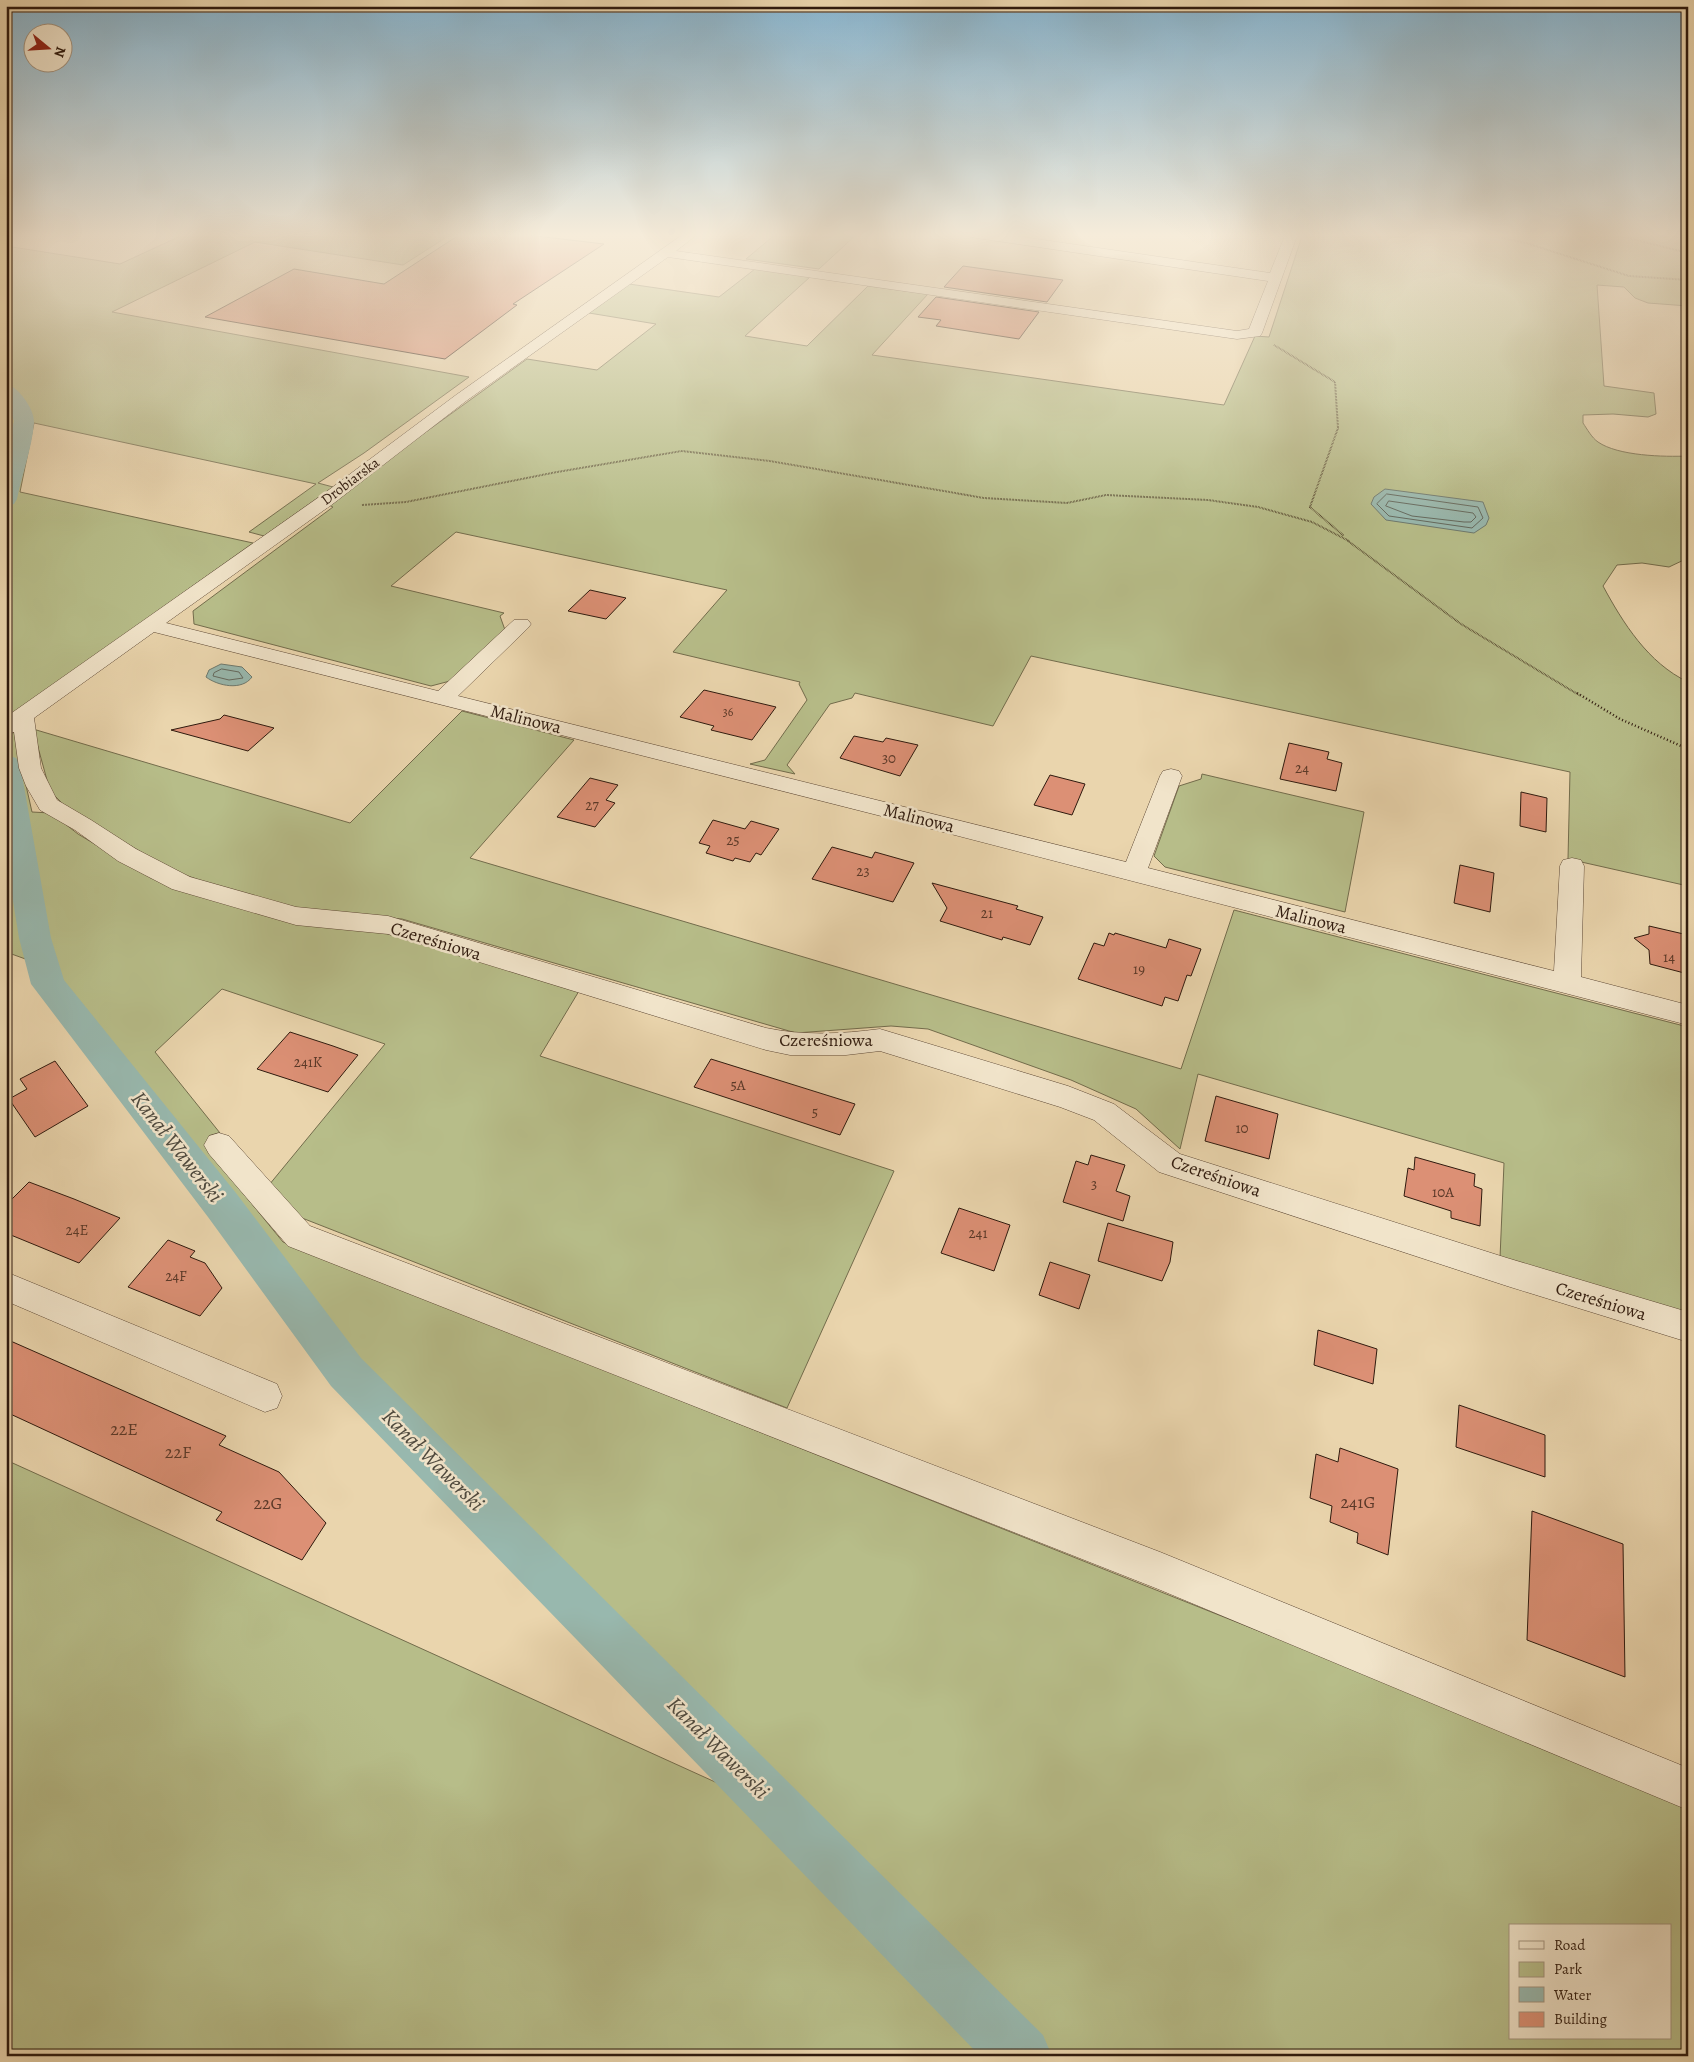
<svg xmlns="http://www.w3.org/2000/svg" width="1694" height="2062" font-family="Alegreya,serif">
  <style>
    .green { fill: #b7bd89; stroke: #736c4c; fill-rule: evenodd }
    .water { fill: #98b8ae; stroke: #6e796e }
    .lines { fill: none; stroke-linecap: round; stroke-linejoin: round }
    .shore { stroke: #64695e; stroke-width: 1 }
    .canal { fill: #98b8ae; fill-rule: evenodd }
    .building { fill: #dc9075; stroke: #2f1a0e }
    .minor-casing { stroke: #5e4936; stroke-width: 1 }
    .path-far1 { stroke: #2f1a0e; stroke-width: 2; stroke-dasharray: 0.5 1; stroke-linecap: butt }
    .path { stroke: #2f1a0e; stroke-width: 2.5; stroke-dasharray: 1 2.5; stroke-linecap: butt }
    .minor { fill: #f1e4ca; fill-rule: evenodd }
    .labels { text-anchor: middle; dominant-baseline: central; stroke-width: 5; stroke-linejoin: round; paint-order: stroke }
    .far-number-label { font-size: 12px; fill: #5a3828 }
    .far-street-label { font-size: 15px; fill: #2f1a0e; stroke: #f1e4ca }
    .number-label { font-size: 15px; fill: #5a3828 }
    .street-label { font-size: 18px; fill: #2f1a0e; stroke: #f1e4ca }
    .near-number-label { font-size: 18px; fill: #5a3828 }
    .near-water-label { font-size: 22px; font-style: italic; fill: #4e493e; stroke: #f1e4ca }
  </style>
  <rect width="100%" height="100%" fill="#ead5ad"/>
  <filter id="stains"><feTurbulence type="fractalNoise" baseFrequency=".004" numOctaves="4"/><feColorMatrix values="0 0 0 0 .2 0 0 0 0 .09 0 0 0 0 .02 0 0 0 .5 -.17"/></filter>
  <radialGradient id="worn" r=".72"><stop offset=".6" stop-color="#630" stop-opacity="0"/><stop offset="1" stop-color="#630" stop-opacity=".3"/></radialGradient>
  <g class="green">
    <polygon points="187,233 453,233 403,265 255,242 112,312 469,377 364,453 318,483 333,487 264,536 249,532 316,484 34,423 20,492 253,543 6,719 6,444 12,413 6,406 6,246 120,264"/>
    <polygon points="777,233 858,233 819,269 746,259"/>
    <path d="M1303 233H1688V306L1648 303 1635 298 1624 287 1597 285 1604 386 1654 393 1656 414 1648 417 1613 414 1583 415V423C1587 429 1592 438 1598 442 1618 456 1664 457 1688 456V558L1669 567 1642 563 1617 565 1603 586C1623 623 1648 663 1688 682V886L1568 859 1570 772 1031 656 993 726 855 693 852 698 830 704 787 765 795 774 750 764 765 760 807 700 799 684 800 682 673 652 727 590 456 532 391 586 504 613 500 616 505 630 450 681 431 686 194 624 193 611 333 507 326 504 527 359 597 370 656 324 589 313 629 284 719 297 755 269 810 277 745 336 807 346 868 286 928 294 872 355 1224 405 1255 336 1269 337Z"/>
    <polygon points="462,711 574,740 470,858 1181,1069 1234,910 1688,1027 1688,1314 1500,1258 1504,1163 1198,1074 1180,1149 1136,1109 1071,1080 928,1029 891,1026 796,1033 402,919 306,911 207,883 169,869 65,806 50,791 33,729 350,823"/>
    <path d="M14 732 32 812 51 813 78 834 151 878 375 930 579 991 540 1056 894 1171 787 1408 302 1218 269 1185 385 1044 222 989 155 1052 224 1138 207 1149 283 1242 1688 1802V2056H6V1460L735 1791 330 1374 35 987 31 961 6 952V737ZM1510 1926H1670V2038H1510Z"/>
    <polygon points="1202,774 1364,812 1345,912 1165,867 1154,856 1179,786 1201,779"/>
  </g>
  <g class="water">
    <polygon points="1385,489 1483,502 1489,518 1486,525 1474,533 1386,520 1371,504 1374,497"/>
    <path d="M221 664 242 667 252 677C242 691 218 686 206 677L209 670Z"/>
  </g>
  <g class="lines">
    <g class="shore">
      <polygon points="1387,494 1478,507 1483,518 1472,528 1389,516 1377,504"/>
      <polygon points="1389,501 1473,513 1476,517 1471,522 1464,522 1412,516 1386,506"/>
      <polygon points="222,669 239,672 243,678 229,680 213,676 214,673"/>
    </g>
    <g class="canal">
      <path d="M6 384C19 387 35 410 34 423 32 448 22 474 17 499L14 504 6 506V452L14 421 6 403Z"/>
      <polygon points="6,755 16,758 20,764 51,938 64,980 236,1193 361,1358 1043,2035 1052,2056 980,2056 331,1386 208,1217 31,984 19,938 6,858"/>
    </g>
  </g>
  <g class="building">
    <polygon points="462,233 511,233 604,244 513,304 517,305 445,359 205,317 294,269 384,284"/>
    <polygon points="963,266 1063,280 1047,302 944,287"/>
    <polygon points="936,297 1039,312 1019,339 936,326 941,320 918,317"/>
    <polygon points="590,590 626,598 606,619 568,611"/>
    <polygon points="704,690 776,707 752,740 711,730 714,726 680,717"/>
    <polygon points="224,715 274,728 248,751 171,730 220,719"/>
    <polygon points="854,736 883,742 886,738 918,745 900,776 840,758"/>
    <polygon points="1289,743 1329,752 1327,759 1342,763 1336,791 1280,779"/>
    <polygon points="1050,775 1085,784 1072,815 1034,805"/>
    <polygon points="590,778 618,785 606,800 615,803 595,827 557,817"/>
    <polygon points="1521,792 1547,798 1546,832 1520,826"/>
    <polygon points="713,820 745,829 751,821 779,829 761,855 756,853 750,862 735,858 733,861 706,853 710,846 699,843"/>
    <polygon points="832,847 872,858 875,852 914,863 893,902 812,879"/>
    <polygon points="1460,865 1494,873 1490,912 1454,903"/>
    <polygon points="932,883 1018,906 1016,909 1043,917 1030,945 1003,937 1002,940 940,921 947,908"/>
    <polygon points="1649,926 1688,935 1688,974 1650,964 1649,950 1634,938 1649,934"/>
    <polygon points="1109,933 1114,935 1115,933 1166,948 1169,939 1201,949 1191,976 1187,975 1178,1001 1165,997 1162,1006 1078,979 1094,943 1104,946"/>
    <polygon points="290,1032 333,1046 358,1055 328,1092 257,1069"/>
    <polygon points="711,1059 855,1104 840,1135 694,1087"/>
    <polygon points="55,1061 88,1106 35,1137 9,1099 27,1089 20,1079"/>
    <polygon points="1216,1096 1278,1114 1269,1159 1205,1141"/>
    <polygon points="1091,1155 1125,1165 1116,1191 1130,1196 1123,1221 1063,1202 1076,1161 1088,1165"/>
    <polygon points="1415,1157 1475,1174 1474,1186 1482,1189 1480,1226 1451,1218 1451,1211 1404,1196 1408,1168 1414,1170"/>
    <polygon points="29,1182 74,1199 120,1218 79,1263 6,1233 6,1205"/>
    <polygon points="959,1208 1010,1225 994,1271 941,1253"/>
    <polygon points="1108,1223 1173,1242 1170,1262 1162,1281 1098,1261"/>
    <polygon points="168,1240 195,1251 190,1257 205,1263 222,1288 200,1316 128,1287"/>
    <polygon points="1050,1262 1090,1275 1079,1309 1039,1295"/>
    <polygon points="1318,1330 1377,1349 1373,1384 1314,1365"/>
    <polygon points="6,1339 226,1436 219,1445 279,1472 326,1523 302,1560 216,1520 222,1512 6,1412"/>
    <polygon points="1459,1405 1545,1435 1545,1477 1456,1447"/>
    <polygon points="1340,1448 1398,1469 1388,1555 1357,1543 1358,1533 1330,1522 1332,1506 1310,1498 1316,1454 1338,1462"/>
    <polygon points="1532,1511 1623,1544 1625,1677 1527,1640"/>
  </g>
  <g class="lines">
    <defs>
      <g id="minor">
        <path d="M685 233H699L676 251 1237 331 1249 329 1268 281 970 237 964 233H995L1270 273 1286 233H1298L1262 333 1260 336 1237 339 668 257 466 401 334 503 166 623 438 691 514 620H528L531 624 528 628 458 696 1126 862 1160 776 1163 771 1171 769 1179 771 1182 776 1148 868 1554 971 1560 866 1563 860 1572 858 1581 860 1584 866 1581 977 1688 1005V1025L889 818 154 632 34 718 41 768 57 800 91 820 136 849 190 877 296 907 388 916 766 1028C804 1036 842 1034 880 1029L1068 1086 1114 1104 1180 1154 1507 1258 1688 1312V1342L1507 1286 1159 1172 1094 1120 1060 1107 880 1051 846 1055H790L766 1050 388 934 296 925 172 889 118 861 75 830 40 810 26 786 19 768 14 732 6 733V717L322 495 456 395Z"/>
        <polygon points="219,1133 229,1136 310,1226 1160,1552 1688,1768 1688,1810 1158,1589 288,1246 209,1154 204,1145 209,1136"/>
        <polygon points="6,1272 277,1384 282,1396 277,1408 265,1412 6,1301"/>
      </g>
    </defs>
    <use href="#minor" class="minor-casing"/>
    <g class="path-far1">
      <polyline points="1479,233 1526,243 1629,276 1688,280"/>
      <polyline points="1608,233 1688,253"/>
      <polyline points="1274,345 1335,382 1338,428 1310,507 1344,536"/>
      <polyline points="362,505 406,502 557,472 682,451 770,461 984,498 1067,503 1106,495 1208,500 1258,507 1312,522 1349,541"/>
      <polyline points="1348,541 1461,624 1579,695"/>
    </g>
    <polyline class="path" points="1577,693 1620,719 1688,749"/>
    <use href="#minor" class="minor"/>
  </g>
  <linearGradient id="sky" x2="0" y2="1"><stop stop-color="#88b6d1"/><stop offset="0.45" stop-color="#f6ecda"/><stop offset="1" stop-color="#f6ecda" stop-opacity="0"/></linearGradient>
  <rect width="1694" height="522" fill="url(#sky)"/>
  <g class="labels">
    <g class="far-number-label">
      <text x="728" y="712">36</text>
    </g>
    <g class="far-street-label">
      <text transform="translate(350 481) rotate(-37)">Drobiarska</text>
    </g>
    <g class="number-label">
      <text x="889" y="758">30</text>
      <text x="1302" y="768">24</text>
      <text x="592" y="805">27</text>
      <text x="733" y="840">25</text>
      <text x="863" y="871">23</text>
      <text x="987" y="913">21</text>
      <text x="1669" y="957">14</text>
      <text x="1139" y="969">19</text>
      <text x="308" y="1062">241K</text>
      <text x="738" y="1085">5A</text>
      <text x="815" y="1112">5</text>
      <text x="1242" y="1128">10</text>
      <text x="1094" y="1184">3</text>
      <text x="1443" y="1192">10A</text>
      <text x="77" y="1230">24E</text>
      <text x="978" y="1233">241</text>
      <text x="176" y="1276">24F</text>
    </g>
    <g class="street-label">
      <text transform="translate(526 719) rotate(14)">Malinowa</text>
      <text transform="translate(919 818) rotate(14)">Malinowa</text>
      <text transform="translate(1311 919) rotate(14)">Malinowa</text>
      <text transform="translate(436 941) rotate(17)">Czereśniowa</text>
      <text x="826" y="1040">Czereśniowa</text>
      <text transform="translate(1216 1176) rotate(19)">Czereśniowa</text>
      <text transform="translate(1601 1301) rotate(17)">Czereśniowa</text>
    </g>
    <g class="near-number-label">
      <text x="124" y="1429">22E</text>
      <text x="178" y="1452">22F</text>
      <text x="1358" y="1502">241G</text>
      <text x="268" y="1503">22G</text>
    </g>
    <g class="near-water-label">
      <text transform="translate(177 1147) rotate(52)">Kanał Wawerski</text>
      <text transform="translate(433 1460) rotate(45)">Kanał Wawerski</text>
      <text transform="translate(718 1748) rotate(45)">Kanał Wawerski</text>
    </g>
  </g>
  <rect width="1694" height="2062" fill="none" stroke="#ead5ad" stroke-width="25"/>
  <rect x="8" y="8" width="1679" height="2047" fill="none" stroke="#2f1a0e" stroke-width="2.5"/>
  <rect x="12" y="12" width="1669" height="2037" fill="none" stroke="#2f1a0e"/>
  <rect x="1509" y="1924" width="162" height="115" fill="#f1e4ca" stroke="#a3937f"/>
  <rect x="1519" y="1941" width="25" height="8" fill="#f1e4ca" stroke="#a3937f"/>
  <text x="1554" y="1950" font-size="15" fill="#2f1a0e">Road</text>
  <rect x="1519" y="1962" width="25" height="15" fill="#b7bd89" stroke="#a3937f"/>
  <text x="1554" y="1974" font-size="15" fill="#2f1a0e">Park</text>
  <rect x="1519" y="1987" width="25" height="15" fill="#98b8ae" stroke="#a3937f"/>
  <text x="1554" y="2000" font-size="15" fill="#2f1a0e">Water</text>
  <rect x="1519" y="2012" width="25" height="15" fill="#dc9075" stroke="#a3937f"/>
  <text x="1554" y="2024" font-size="15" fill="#2f1a0e">Building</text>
  <g transform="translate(48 48) rotate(108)"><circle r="24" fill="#f1e4ca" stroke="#a3937f"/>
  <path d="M0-4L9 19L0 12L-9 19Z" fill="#8f2418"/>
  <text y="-8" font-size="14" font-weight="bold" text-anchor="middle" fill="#2f1a0e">N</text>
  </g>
  <rect width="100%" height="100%" filter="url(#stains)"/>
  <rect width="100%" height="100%" fill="url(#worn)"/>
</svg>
